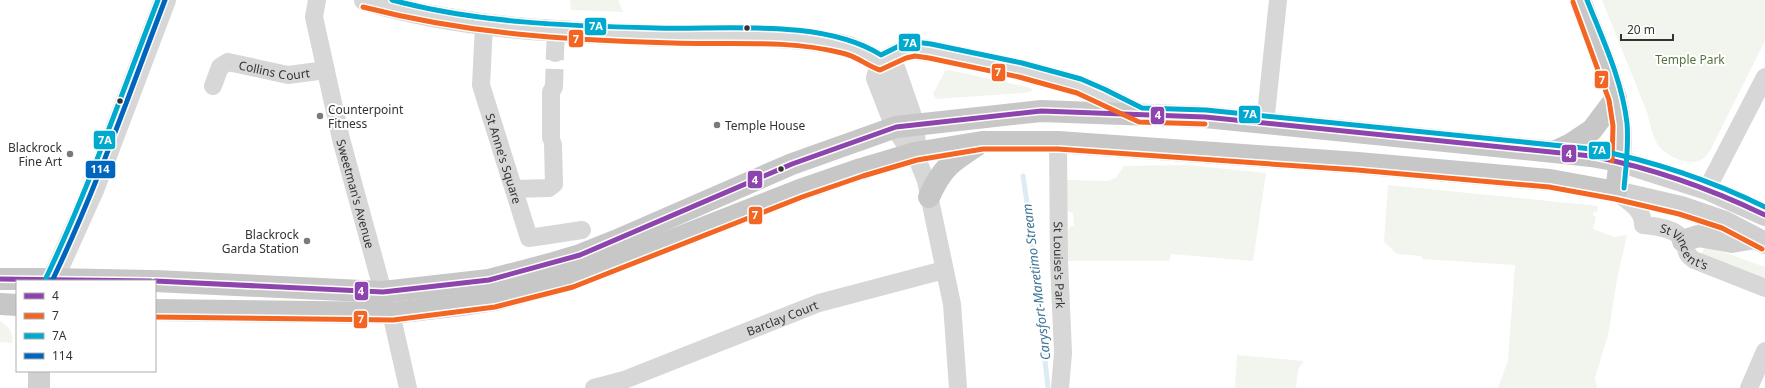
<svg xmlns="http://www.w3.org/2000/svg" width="1765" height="388" font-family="'Noto Sans',sans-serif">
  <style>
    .green { fill: #f1f5ed }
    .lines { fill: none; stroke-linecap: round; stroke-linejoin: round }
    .stream { stroke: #ddebf3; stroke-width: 5 }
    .minor-tunnel { stroke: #d6d6d6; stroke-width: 18; stroke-dasharray: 18 9; stroke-linecap: butt }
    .minor { stroke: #d7d7d7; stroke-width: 18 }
    .tertiary { stroke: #d7d7d7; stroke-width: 22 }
    .secondary { stroke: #d0d0d0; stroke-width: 22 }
    .trunk { stroke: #c7c7c7; stroke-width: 22 }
    .bus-1-casing { stroke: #fff; stroke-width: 8 }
    .bus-2-casing { stroke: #fff; stroke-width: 8 }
    .bus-3-casing { stroke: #fff; stroke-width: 8 }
    .bus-4-casing { stroke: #fff; stroke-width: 8 }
    .bus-1 { stroke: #8e44ad; stroke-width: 5 }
    .bus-2 { stroke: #f26522; stroke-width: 5 }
    .bus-3 { stroke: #00a9ce; stroke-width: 5 }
    .bus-4 { stroke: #0065bd; stroke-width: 5 }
    .bus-dot { fill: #333; stroke: #fff; stroke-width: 1.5 }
    .poi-dot { fill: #7a7a7a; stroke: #fff; stroke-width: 1.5 }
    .labels { text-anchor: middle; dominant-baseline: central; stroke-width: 4; stroke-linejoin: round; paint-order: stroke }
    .park-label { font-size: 12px; fill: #56703f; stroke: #fff }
    .street-label { font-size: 12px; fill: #333; stroke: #fff }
    .poi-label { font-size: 12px; fill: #333; stroke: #fff; text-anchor: start }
    .water-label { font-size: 13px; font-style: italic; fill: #3f7597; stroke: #fff }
    .line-badge { stroke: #fff; stroke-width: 1.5 }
    .badge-label { font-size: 11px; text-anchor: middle; font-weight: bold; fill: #fff }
  </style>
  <rect width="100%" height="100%" fill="#fff"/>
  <g class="green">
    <polygon points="570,0 618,0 623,12 571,10"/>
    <path d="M1602 0H1765V41L1712 147C1710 150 1708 154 1705 157 1692 169 1667 157 1658 145 1652 135 1650 123 1647 112Z"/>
    <polygon points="949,70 1027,87 1032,89 1032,91 1023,93 936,99 933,94 945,71"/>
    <polygon points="1187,165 1266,173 1253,261 1171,254 1169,261 1068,261 1067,232 1071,226 1074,226 1073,213 1068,211 1067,208 1067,180 1107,181 1116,178 1124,166"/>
    <polygon points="1388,185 1598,206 1597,212 1594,211 1593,216 1596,217 1593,229 1615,237 1627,235 1617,279 1608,335 1595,378 1597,388 1498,388 1508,360 1515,265 1422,259 1422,256 1397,254 1384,242"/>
    <polygon points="1705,248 1726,253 1765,267 1765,280 1703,256 1702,252"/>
    <path d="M0 321C9 327 14 332 12 343L0 342Z"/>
    <polygon points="1237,355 1304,361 1298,369 1296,388 1235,388"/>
  </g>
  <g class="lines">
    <polyline class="stream" points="1023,176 1030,223 1048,388"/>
    <polyline class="minor-tunnel" points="554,87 555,53"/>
    <g class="minor">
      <path id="s1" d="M317 0 314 17 341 139 383 292"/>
      <path id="s2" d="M484 26 481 85 529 238 582 230"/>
      <polyline points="555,53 556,31"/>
      <path id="s3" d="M213 86 220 67 228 62 288 75 326 70"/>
      <polyline points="1265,124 1278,0"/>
      <polyline points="551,138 551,92 554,87"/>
      <path id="s4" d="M1058 142 1059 261 1063 353 1060 388"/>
      <polyline points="915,153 926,181 952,304 958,388"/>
      <polyline points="514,189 549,188 554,184 553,144"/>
      <polyline points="1707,189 1765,77"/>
      <path id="s5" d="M1619 194C1629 202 1644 210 1643 225 1655 226 1677 228 1683 241 1688 250 1684 253 1694 260L1765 288"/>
      <polyline points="393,313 393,322 408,388"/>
      <path id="s6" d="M594 388 624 380 819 303 944 270"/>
      <polyline points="1749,388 1765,351"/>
    </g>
    <g class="tertiary">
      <path d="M365 0C466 30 572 33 677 36 721 37 766 34 810 40 823 42 836 43 849 47 865 53 879 63 895 70L914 125 915 153"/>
      <polyline points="907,143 896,127 877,78 881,63 904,51 915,49 930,51 1021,70 1079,86 1101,95 1140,115"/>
      <polyline points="53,279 93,190 165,0"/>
    </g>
    <g class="secondary">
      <polyline points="1619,161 1707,189 1765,215"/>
      <polyline points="1616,192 1681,207 1725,222 1765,243"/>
      <polyline points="1683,241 1698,236 1732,242 1755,238"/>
      <polyline points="39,371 39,388"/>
    </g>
    <g class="trunk">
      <polyline points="1554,152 1571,144 1592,130 1616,98"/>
      <path d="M929 197C942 168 950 163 976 146"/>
      <polyline points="0,279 53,279 151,281"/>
      <polyline points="155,281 383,292 489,280 550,264 580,255 615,241 792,164 896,127 1041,111 1205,117 1554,152 1591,156 1619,161"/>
      <polyline points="0,304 17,305"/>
      <path d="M155 310 393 313 461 305 494 300 570 280 800 190 861 169 915 153 982 142H1058L1358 163 1550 180 1616 192C1619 170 1622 147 1620 125 1617 85 1594 38 1580 0"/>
    </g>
    <defs>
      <g id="bus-1">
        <polyline points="0,279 151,281"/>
        <path d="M155 281 383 292 489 280 580 255 792 164 896 127 1041 111 1205 117 1591 156C1652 168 1709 188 1765 215"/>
      </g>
      <g id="bus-2">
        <polyline points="1573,2 1609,100 1613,126 1612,161"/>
        <path d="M363 7C468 34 565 40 673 43 729 45 786 39 842 53 857 56 867 66 880 70L906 58 915 56 929 58 1019 77 1077 93 1139 122 1205 124"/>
        <polyline points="155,317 393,320 495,307 573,287 802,197 863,176 917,160 983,149 1058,149 1357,170 1549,187 1615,199 1679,214 1722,228 1762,249"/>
      </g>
      <g id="bus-3">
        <path d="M392 0C478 23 568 26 656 28 724 30 822 18 881 55L903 44 915 42 931 44 1022 63 1081 79 1104 89 1142 108 1206 110 1592 149C1653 161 1710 180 1765 207"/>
        <path d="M1587 0C1603 40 1622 80 1627 123 1629 145 1626 166 1624 188"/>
        <path d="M46 278C89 188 122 93 158 0"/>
      </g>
      <path id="bus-4" d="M52 281C96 190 129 94 165 0"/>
    </defs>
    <use href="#bus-1" class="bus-1-casing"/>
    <use href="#bus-2" class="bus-2-casing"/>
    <use href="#bus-3" class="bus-3-casing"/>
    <use href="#bus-4" class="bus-4-casing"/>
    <use href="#bus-1" class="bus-1"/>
    <use href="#bus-2" class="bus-2"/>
    <use href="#bus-3" class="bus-3"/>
    <use href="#bus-4" class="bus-4"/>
  </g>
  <g class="bus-dot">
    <circle cx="747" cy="28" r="3.5"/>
    <circle cx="120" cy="101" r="3.5"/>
    <circle cx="781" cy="169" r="3.5"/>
  </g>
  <g class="poi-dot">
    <circle cx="320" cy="116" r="4"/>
    <circle cx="717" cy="125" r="4"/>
    <circle cx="70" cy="154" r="4"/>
    <circle cx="307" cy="241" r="4"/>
  </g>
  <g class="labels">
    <g class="park-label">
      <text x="1690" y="59">Temple Park</text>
    </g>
    <g class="street-label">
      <text stroke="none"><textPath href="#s3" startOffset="77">Collins Court</textPath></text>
      <text stroke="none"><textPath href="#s2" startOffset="136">St Anne's Square</textPath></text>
      <text stroke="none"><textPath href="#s1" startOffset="199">Sweetman's Avenue</textPath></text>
      <text stroke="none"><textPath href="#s5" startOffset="91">St Vincent's</textPath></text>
      <text stroke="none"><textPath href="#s4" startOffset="123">St Louise's Park</textPath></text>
      <text stroke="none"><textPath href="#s6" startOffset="201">Barclay Court</textPath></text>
    </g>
    <g class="poi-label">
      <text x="328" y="109">Counterpoint<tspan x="328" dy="14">Fitness</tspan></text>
      <text x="725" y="125">Temple House</text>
      <text x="62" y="147" text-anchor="end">Blackrock<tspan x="62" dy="14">Fine Art</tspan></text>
      <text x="299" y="234" text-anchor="end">Blackrock<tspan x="299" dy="14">Garda Station</tspan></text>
    </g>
    <g class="water-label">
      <text transform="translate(1036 282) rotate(-97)">Carysfort-Maretimo Stream</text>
    </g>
  </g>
  <g class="line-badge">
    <rect x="584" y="17" width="23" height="19" rx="4" fill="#00a9ce"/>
    <rect x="568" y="29" width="16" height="19" rx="4" fill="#f26522"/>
    <rect x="898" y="33" width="23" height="19" rx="4" fill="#00a9ce"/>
    <rect x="991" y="63" width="15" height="19" rx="4" fill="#f26522"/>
    <rect x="1594" y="70" width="15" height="19" rx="4" fill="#f26522"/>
    <rect x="1238" y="105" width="23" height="19" rx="4" fill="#00a9ce"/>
    <rect x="1150" y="106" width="15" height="19" rx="4" fill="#8e44ad"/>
    <rect x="93" y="130" width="23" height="20" rx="4" fill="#00a9ce"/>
    <rect x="1588" y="141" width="23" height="19" rx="4" fill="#00a9ce"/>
    <rect x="1561" y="144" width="16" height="19" rx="4" fill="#8e44ad"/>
    <rect x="85" y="160" width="31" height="19" rx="4" fill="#0065bd"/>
    <rect x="747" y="170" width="16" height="19" rx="4" fill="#8e44ad"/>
    <rect x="748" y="206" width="15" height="19" rx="4" fill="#f26522"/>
    <rect x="354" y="281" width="15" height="20" rx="4" fill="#8e44ad"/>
    <rect x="353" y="310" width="15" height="19" rx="4" fill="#f26522"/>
  </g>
  <g class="badge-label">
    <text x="596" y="30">7A</text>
    <text x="576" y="43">7</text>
    <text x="910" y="47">7A</text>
    <text x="998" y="76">7</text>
    <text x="1602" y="84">7</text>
    <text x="1250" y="118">7A</text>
    <text x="1158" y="119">4</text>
    <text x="105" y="144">7A</text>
    <text x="1599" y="154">7A</text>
    <text x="1569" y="158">4</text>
    <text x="100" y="173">114</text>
    <text x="755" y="184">4</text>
    <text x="755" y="219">7</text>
    <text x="361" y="295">4</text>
    <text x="361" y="323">7</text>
  </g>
  <rect x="16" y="280" width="140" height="92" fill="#ffffff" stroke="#adadad"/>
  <rect x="24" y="293" width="20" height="6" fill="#8e44ad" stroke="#adadad"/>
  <text x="52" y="300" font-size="12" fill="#333333">4</text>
  <rect x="24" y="313" width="20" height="6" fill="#f26522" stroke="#adadad"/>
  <text x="52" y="320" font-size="12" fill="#333333">7</text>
  <rect x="24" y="333" width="20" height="6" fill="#00a9ce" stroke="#adadad"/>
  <text x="52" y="340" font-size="12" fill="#333333">7A</text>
  <rect x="24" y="353" width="20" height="6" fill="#0065bd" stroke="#adadad"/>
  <text x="52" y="360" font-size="12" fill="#333333">114</text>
  <path d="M1621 34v6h52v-6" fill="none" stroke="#333333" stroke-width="2"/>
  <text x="1627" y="34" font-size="12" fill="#333333" stroke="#ffffff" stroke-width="3" paint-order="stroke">20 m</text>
</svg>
